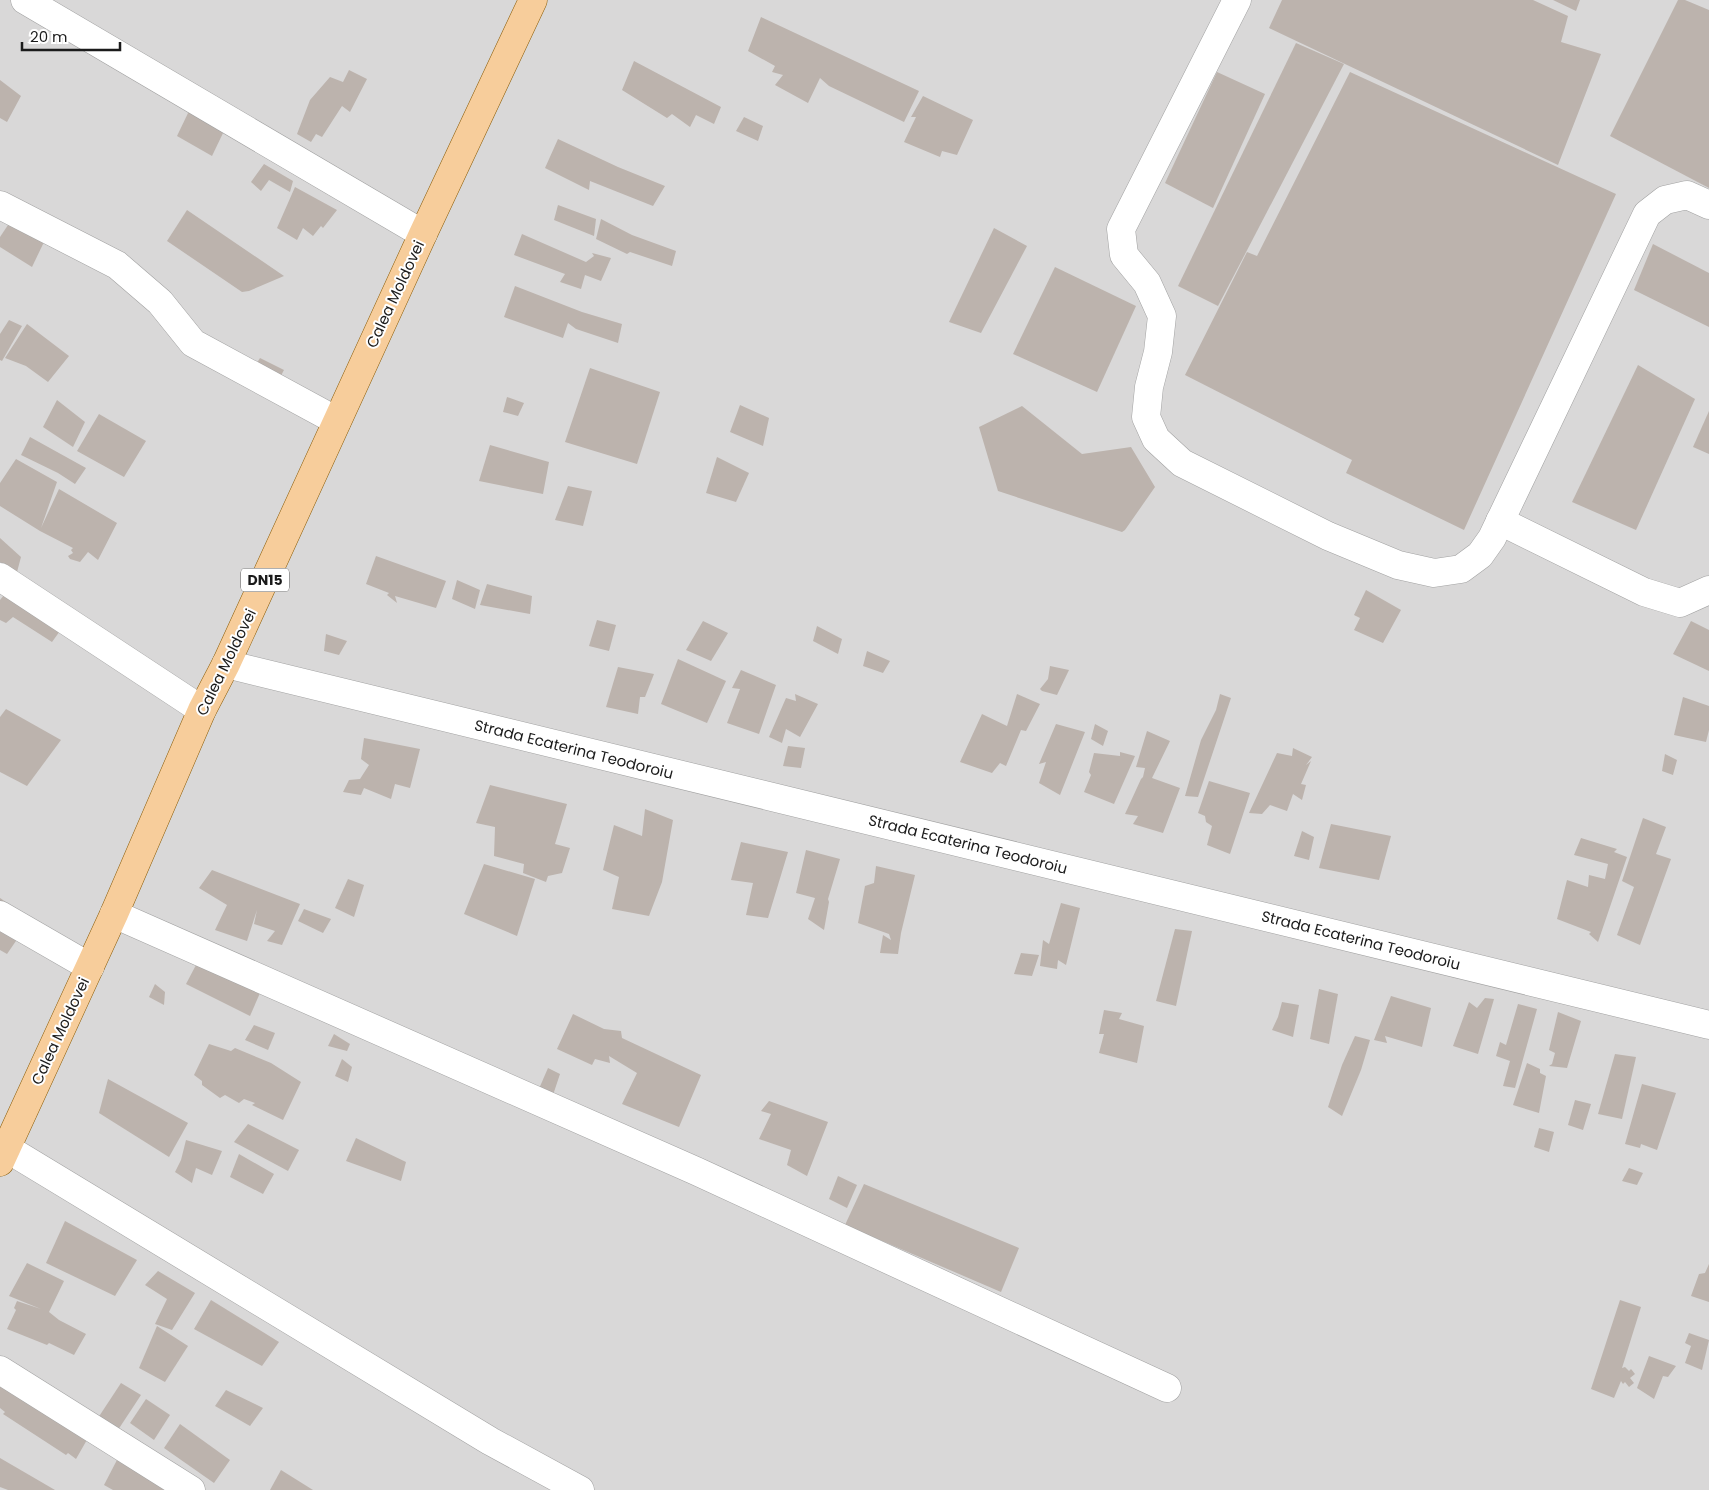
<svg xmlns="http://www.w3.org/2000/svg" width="1709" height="1490" font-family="Poppins,sans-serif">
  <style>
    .residential { fill: #d9d8d8 }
    .building { fill: #bcb3ad }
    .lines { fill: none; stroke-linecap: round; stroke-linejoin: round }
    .minor-casing { stroke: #a2a2a2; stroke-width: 29 }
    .major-casing { stroke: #8b5c07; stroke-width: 29 }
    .minor { stroke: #fff; stroke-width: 28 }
    .major { stroke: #f7cd9b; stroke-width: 28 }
    .labels { text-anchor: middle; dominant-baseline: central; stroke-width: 4; stroke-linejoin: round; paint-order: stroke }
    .shield { fill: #fff; stroke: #5f5f5f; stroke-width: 1 }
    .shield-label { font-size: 14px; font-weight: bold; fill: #1b1b1b }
    .street-label { font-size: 15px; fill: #1b1b1b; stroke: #fff }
  </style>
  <rect width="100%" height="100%" fill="#ece8e1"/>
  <rect class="residential" x="0" y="0" width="1709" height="1490"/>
  <g class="building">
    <polygon points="1282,0 1533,0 1568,16 1561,42 1601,54 1558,165 1269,28"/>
    <polygon points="1553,0 1580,0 1576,11"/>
    <polygon points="1678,0 1685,0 1709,10 1709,188 1610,136"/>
    <polygon points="761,17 919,91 904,122 829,86 820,78 808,103 775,85 783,75 772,72 775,66 748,51"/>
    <polygon points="1296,43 1344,64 1218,306 1178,286"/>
    <polygon points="634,61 721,107 714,124 696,115 690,127 672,114 667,118 622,90"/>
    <polygon points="349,70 367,79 350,112 342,106 322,137 316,134 311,142 297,134 310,100 330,77 343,82"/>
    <polygon points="1217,72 1265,94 1213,208 1165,183"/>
    <polygon points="1350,72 1616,194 1464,530 1346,473 1352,460 1185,375 1247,252 1257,256"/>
    <polygon points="0,80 21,96 7,122 0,118"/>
    <polygon points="923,96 973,120 957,155 942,151 940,157 904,142 916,117 911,117"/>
    <polygon points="189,111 224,131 212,156 177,136"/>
    <polygon points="744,117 763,126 758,141 736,131"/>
    <polygon points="558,139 618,167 665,186 653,206 590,181 589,190 545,168"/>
    <polygon points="264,164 293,181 290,192 269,180 261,191 251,182"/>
    <polygon points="295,187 337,210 323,228 321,226 313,236 303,228 297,240 277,228"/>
    <polygon points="558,205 596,219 594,236 554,220"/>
    <polygon points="187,210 284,276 249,291 242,292 167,241"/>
    <polygon points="601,219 632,235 676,251 672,266 630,252 627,254 596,239"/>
    <polygon points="10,222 44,242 32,267 0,247 0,237"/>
    <polygon points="994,228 1027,246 981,333 949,322"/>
    <polygon points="522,234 586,262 594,256 592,253 611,258 601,281 585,275 581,289 560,282 565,274 514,255"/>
    <polygon points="1653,244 1709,273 1709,327 1634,290"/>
    <polygon points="1055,267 1136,306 1097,392 1013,354"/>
    <polygon points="515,286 582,312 622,324 618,343 576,329 568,323 563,338 504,317"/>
    <polygon points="9,320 22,326 2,361 0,360 0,334"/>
    <polygon points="27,324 69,356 48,382 26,366 5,358"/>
    <polygon points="260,358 284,370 277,383 252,371"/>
    <polygon points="1638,365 1695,399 1636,530 1572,502"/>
    <polygon points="590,368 660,392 637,464 565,442"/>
    <polygon points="507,397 524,403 518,416 503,412"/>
    <polygon points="57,400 85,422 73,447 43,427"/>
    <polygon points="740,405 769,418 763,446 730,432"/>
    <polygon points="1022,406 1082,454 1131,447 1155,487 1125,530 1122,532 998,491 979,427"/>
    <polygon points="1709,411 1709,454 1693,447"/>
    <polygon points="99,414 146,441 124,477 77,451"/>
    <polygon points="30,437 86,468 75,484 58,473 21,455"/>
    <polygon points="490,445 549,462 543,494 479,481"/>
    <polygon points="717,457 749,473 736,502 706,493"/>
    <polygon points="16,459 57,482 41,528 59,489 117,523 98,560 88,552 80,562 70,559 68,556 73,553 71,550 73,548 40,531 0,506 0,483"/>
    <polygon points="568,486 592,491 583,526 555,520"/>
    <polygon points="0,538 21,557 17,572 0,562"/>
    <polygon points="376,556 446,581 436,608 395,596 397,603 387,595 389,593 366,584"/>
    <polygon points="457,580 480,590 475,609 452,599"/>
    <polygon points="487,584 532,596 530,614 480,605"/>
    <polygon points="8,590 65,624 52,642 13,617 6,623 0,620 0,600"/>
    <polygon points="1366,590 1401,610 1383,643 1354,630 1360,618 1354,615"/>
    <polygon points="597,620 616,625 609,651 589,646"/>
    <polygon points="703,621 728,633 711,661 686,650"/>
    <polygon points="1691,621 1709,630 1709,671 1673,654"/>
    <polygon points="817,626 842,639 838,654 813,641"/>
    <polygon points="326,634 347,641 339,655 324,651"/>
    <polygon points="867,651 890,661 883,673 863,666"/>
    <polygon points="678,659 726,681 707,723 661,704"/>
    <polygon points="1050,666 1069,670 1057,695 1042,691 1040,689 1048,679"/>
    <polygon points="618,667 654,674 645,697 640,697 638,714 606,707"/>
    <polygon points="741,670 776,685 759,734 727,723 740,689 732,688"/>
    <polygon points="795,694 818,704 800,737 786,729 782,743 769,737 786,698 796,701"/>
    <polygon points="1017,694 1040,704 1026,731 1021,730 1006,766 1000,763 992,773 960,762 982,714 1007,726"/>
    <polygon points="1220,694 1231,698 1198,797 1185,796 1201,740 1216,710"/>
    <polygon points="1683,697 1709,706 1709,730 1706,742 1674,735"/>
    <polygon points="6,709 61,740 27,786 0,772 0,717"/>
    <polygon points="1056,724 1085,732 1060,795 1039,783 1046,762 1039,764"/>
    <polygon points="1095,724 1108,731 1103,746 1091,739"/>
    <polygon points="1147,731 1170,741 1152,778 1180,788 1163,833 1133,824 1138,816 1125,814 1141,779 1143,777 1145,768 1136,767"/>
    <polygon points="364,738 420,749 410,788 395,784 391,799 364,788 361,795 343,792 349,780 360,779 369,765 361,759"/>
    <polygon points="788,746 805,748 801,768 783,766"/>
    <polygon points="1293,748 1312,757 1306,765 1311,761 1301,784 1306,785 1302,800 1293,794 1287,811 1270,805 1262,814 1249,813 1277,753 1292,756"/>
    <polygon points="1120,752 1135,756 1114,804 1084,792 1091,775 1089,772 1094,753 1120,756"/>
    <polygon points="1665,754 1677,760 1673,775 1662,771"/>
    <polygon points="1209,781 1250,793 1230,854 1207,845 1212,826 1206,822 1205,816 1198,813"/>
    <polygon points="490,785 567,804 555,844 570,848 562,873 548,876 546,882 523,873 524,864 494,856 495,827 476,823"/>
    <polygon points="645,809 673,820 662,882 649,916 612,909 619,877 603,870 614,825 642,836"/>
    <polygon points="1643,818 1666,827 1656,854 1671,859 1640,945 1617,935 1634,887 1622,881"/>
    <polygon points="1331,824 1391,836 1379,880 1319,868"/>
    <polygon points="1302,831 1314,837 1309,860 1294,856"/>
    <polygon points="1581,838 1617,849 1614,852 1627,857 1598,942 1589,934 1591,932 1557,919 1567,880 1588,887 1589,875 1605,879 1608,864 1574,855"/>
    <polygon points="741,842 788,852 768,918 746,915 753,883 731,880"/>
    <polygon points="806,850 840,859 828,899 829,902 824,930 808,919 815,898 796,893"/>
    <polygon points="484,864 535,879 517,936 464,914"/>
    <polygon points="876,866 915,875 901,933 898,954 880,953 883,935 891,940 889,934 858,923 865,886 874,883"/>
    <polygon points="212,870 300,904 282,945 267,941 275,931 254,924 257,910 247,941 215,930 227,905 199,888"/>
    <polygon points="348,879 364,885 354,917 335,908"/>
    <polygon points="0,898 31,919 7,954 0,950"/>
    <polygon points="1061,903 1080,908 1066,965 1058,960 1057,969 1040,966 1043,940 1049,944"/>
    <polygon points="304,909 331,919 323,933 298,921"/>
    <polygon points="1175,929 1192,931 1176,1006 1156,1001"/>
    <polygon points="1021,953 1039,955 1032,976 1014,974"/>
    <polygon points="196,965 260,993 250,1016 186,984"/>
    <polygon points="155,984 165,992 164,1005 149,997"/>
    <polygon points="1319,989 1338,994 1329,1044 1310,1039"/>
    <polygon points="1391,996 1431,1008 1422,1047 1385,1036 1387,1043 1374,1040"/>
    <polygon points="1485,998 1494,999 1478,1054 1453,1046 1469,1002 1477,1008"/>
    <polygon points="1282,1002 1299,1005 1293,1037 1272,1030 1278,1017"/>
    <polygon points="1518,1004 1537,1009 1515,1088 1503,1086 1510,1061 1496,1056 1500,1042 1506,1045"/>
    <polygon points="1104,1010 1122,1013 1119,1019 1144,1026 1137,1063 1099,1053 1104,1034 1099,1034"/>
    <polygon points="1558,1012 1581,1021 1567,1068 1549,1066 1552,1064 1555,1053 1549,1050"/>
    <polygon points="573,1014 604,1029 621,1031 622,1038 701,1075 679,1127 622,1104 637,1073 609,1056 610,1063 595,1059 592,1065 557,1049"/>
    <polygon points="254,1025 275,1033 268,1050 245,1040"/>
    <polygon points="334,1034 350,1044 347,1051 328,1046"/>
    <polygon points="1355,1036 1370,1040 1361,1070 1342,1116 1328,1107 1342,1065"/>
    <polygon points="209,1044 231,1051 235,1048 271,1063 301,1082 283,1120 252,1105 255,1103 244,1099 239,1103 225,1095 220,1098 202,1085 202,1081 194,1075"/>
    <polygon points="1615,1054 1636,1057 1622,1119 1598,1114"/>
    <polygon points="342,1059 352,1067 348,1082 335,1076"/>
    <polygon points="1527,1063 1540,1069 1540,1073 1546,1076 1539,1113 1513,1105"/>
    <polygon points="548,1068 560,1074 553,1095 538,1091"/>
    <polygon points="108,1079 188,1123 169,1157 99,1113"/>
    <polygon points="1642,1084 1676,1093 1657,1150 1641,1144 1640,1148 1625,1144"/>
    <polygon points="1575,1100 1591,1104 1583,1130 1568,1125"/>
    <polygon points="769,1101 828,1122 807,1176 787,1165 791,1150 759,1139 771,1114 761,1111"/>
    <polygon points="248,1124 299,1150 288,1171 234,1142"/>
    <polygon points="1539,1128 1554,1132 1549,1152 1534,1147"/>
    <polygon points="356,1138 406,1162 401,1181 346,1161"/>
    <polygon points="186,1140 222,1151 212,1175 196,1168 192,1183 175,1172 181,1160"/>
    <polygon points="239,1154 274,1174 263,1194 230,1177"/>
    <polygon points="1629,1168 1643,1173 1637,1185 1622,1181"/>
    <polygon points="838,1176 857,1185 847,1208 829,1199"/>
    <polygon points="864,1184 1019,1248 1001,1292 845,1225"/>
    <polygon points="65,1221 137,1260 115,1296 46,1263"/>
    <polygon points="27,1263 64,1281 49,1312 59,1320 86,1334 74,1355 49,1343 47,1345 7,1329 16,1310 14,1308 17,1301 41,1309 9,1296"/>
    <polygon points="1709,1264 1709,1302 1691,1296 1699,1274 1705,1273"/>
    <polygon points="158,1271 195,1293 172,1330 155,1324 167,1299 145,1285"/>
    <polygon points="211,1300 279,1342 262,1366 194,1329"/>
    <polygon points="1620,1300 1641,1307 1622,1368 1625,1367 1629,1371 1631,1369 1635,1374 1630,1378 1634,1383 1629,1387 1625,1382 1623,1384 1621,1381 1614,1398 1591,1389"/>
    <polygon points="157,1326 188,1346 165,1382 139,1368"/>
    <polygon points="1689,1333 1709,1340 1702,1370 1685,1363 1691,1346 1685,1343"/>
    <polygon points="1649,1356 1676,1366 1668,1377 1663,1376 1654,1399 1637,1388"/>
    <polygon points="0,1378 88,1438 76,1459 68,1453 66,1455 3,1414 5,1412 0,1408"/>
    <polygon points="121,1383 141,1395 116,1433 96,1421"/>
    <polygon points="226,1390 263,1408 250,1426 215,1406"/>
    <polygon points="146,1399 170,1415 154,1440 130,1423"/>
    <polygon points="180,1424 230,1460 214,1483 164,1448"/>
    <polygon points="0,1458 55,1490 8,1490 0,1487"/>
    <polygon points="118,1458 170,1490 113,1490 104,1485"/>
    <polygon points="281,1470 313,1490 270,1490"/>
  </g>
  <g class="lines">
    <defs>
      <g id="minor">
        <polyline points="25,0 423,234"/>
        <polyline points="1237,0 1121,229 1124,255 1147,283 1162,316 1158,352 1149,387 1146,417 1156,439 1182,463 1328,536 1398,565 1434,573 1461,569 1480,555 1492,538 1647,214 1665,200 1687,195 1709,205"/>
        <polyline points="0,205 117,265 160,302 193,343 337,421"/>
        <polyline points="1500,521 1644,592 1680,603 1709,590"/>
        <polyline points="0,577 202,710"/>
        <polyline points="226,664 1709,1025"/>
        <polyline points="114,914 696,1171 1167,1388"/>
        <polyline points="0,915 90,967"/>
        <polyline points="6,1148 490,1441 580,1490"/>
        <polyline points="0,1370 191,1490"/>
      </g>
      <polyline id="major" points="0,1162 114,914 202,710 226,664 423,234 533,0"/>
    </defs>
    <use href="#minor" class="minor-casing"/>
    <use href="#major" class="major-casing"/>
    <use href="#minor" class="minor"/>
    <use href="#major" class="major"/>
  </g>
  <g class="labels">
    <rect class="shield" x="241" y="568.5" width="48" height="23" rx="4"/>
    <g class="shield-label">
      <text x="265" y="580">DN15</text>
    </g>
    <g class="street-label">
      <text transform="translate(395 294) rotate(-65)">Calea Moldovei</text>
      <text transform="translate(226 662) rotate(-64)">Calea Moldovei</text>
      <text transform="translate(574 749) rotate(14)">Strada Ecaterina Teodoroiu</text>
      <text transform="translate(968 844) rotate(14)">Strada Ecaterina Teodoroiu</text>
      <text transform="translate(1361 940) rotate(14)">Strada Ecaterina Teodoroiu</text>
      <text transform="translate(60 1031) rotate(-65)">Calea Moldovei</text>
    </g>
  </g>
  <path d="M22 42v8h98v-8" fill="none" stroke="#1b1b1b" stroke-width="2.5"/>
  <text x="30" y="42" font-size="15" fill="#1b1b1b" stroke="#ffffff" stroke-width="4" paint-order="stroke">20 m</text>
</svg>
